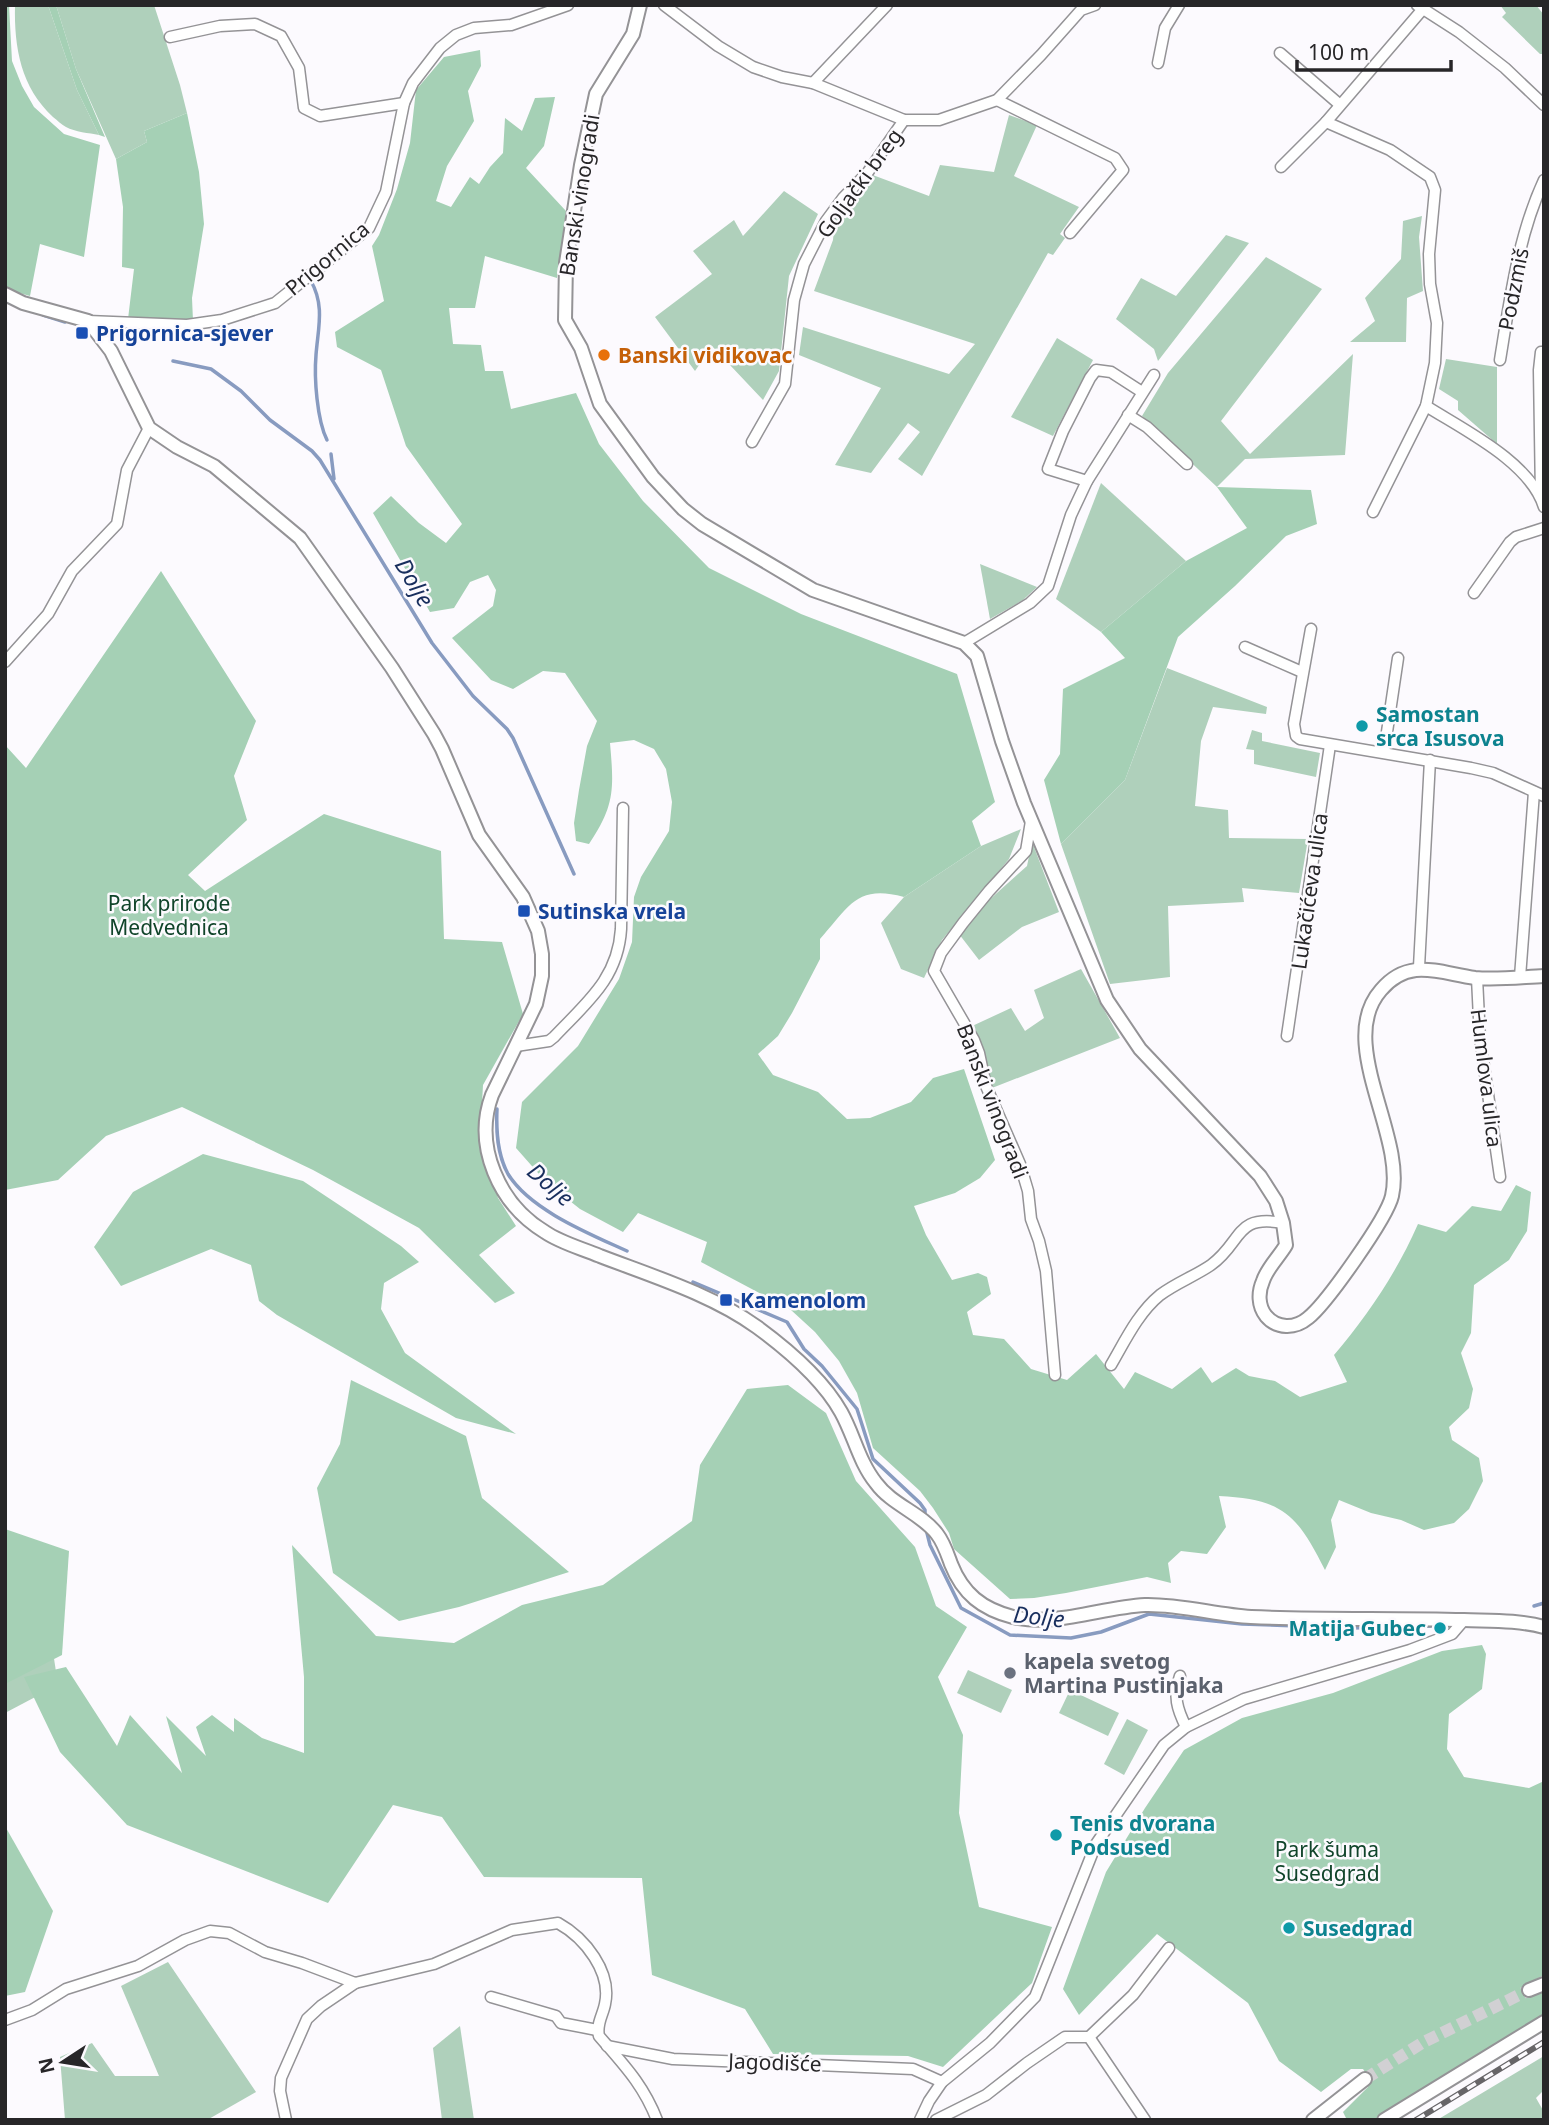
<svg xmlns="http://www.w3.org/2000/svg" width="1549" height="2125" font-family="'Noto Sans',sans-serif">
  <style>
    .green { fill: #afd0bb }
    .forest { fill: #a5d0b5 }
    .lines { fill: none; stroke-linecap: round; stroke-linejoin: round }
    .stream { stroke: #889bc0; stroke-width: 3.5 }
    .secondary-tunnel { stroke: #d1d0d3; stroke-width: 12; stroke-dasharray: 12 6; stroke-linecap: butt }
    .minor-casing { stroke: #949396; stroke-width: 13 }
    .tertiary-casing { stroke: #949396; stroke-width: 16 }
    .secondary-casing { stroke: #949396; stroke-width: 16 }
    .minor { stroke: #fff; stroke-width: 10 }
    .tertiary { stroke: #fff; stroke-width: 12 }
    .secondary { stroke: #fff; stroke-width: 12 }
    .rail-casing { stroke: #676568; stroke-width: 6 }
    .rail { stroke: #fcfafe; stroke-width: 3.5; stroke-dasharray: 10; stroke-linecap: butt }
    .transit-dot { fill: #1a4fb4; stroke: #fcfafe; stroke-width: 2.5 }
    .food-dot { fill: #e8710a; stroke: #fcfafe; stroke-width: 2.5 }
    .culture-dot { fill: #0f9aa8; stroke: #fcfafe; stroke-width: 2.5 }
    .worship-dot { fill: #6b7280; stroke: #fcfafe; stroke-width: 2.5 }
    .labels { text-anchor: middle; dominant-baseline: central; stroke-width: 5; stroke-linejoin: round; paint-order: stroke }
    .street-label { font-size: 21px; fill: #272628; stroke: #fcfafe }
    .transit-label { font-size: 21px; font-weight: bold; fill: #164399; stroke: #fcfafe; text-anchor: start }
    .food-label { font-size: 21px; font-weight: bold; fill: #c56008; stroke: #fcfafe; text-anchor: start }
    .culture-label { font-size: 21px; font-weight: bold; fill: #0d838f; stroke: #fcfafe; text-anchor: start }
    .park-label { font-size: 21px; fill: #10442a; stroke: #fcfafe }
    .worship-label { font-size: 21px; font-weight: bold; fill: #5b616d; stroke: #fcfafe; text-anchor: start }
    .water-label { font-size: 23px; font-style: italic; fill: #182e5d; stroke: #fcfafe }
  </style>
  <rect width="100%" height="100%" fill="#fcfafe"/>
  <g class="green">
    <path d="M15 5H48L77 90 99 135C89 133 75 132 66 127 62 125 57 120 53 117 21 87 14 48 15 5Z"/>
    <polygon points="56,5 154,5 180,85 187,113 144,131 147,142 116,159 76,69"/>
    <polygon points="1500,5 1536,5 1544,15 1544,54 1540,54 1502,17 1506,13"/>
    <polygon points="1009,115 1037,125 1014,176 1079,207 1060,234 1065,238 1053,255 1048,253 922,476 898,459 920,432 908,423 871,473 835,465 881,388 799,355 803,327 949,374 975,344 814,291 833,240 835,215 870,174 929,196 940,165 994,172"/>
    <polygon points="784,191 818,214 789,276 779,371 763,400 712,346 695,371 655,317 712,274 693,251 734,220 743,236"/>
    <polygon points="1422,216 1419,237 1423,291 1407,298 1406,342 1350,342 1375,321 1365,298 1401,259 1403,221"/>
    <polygon points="1226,235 1249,243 1158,361 1154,349 1116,319 1141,278 1176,296"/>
    <polygon points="1266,257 1322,289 1221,421 1250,454 1353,354 1345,455 1245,459 1217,487 1142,416 1168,373"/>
    <polygon points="1057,338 1093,360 1053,436 1011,417"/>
    <polygon points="1446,359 1497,367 1497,444 1458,410 1458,401 1439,389"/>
    <polygon points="1101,483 1186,561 1101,632 1056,599"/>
    <polygon points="980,564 1037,587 1023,600 990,619"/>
    <polygon points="1167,668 1267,707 1266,714 1213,707 1201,741 1195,806 1228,810 1229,838 1308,839 1299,893 1242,888 1244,902 1168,906 1170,977 1110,984 1061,844 1125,780"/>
    <polygon points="1252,730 1262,733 1262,741 1320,753 1316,777 1254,764 1254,750 1246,749"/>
    <polygon points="1021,829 1009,859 942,940 924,978 901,969 881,923 904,897 981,846"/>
    <polygon points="1032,842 1059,912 1022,927 979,960 959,934 988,901 1027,866"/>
    <polygon points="1081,969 1120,1038 992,1088 982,1049 970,1027 1011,1008 1025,1031 1044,1018 1034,990"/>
    <polygon points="5,1567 42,1579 58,1685 5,1713"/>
    <polygon points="968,1670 1012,1690 1001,1713 957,1693"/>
    <polygon points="1070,1690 1119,1713 1108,1736 1059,1713"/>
    <polygon points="1127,1719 1148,1730 1124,1775 1104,1764"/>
    <polygon points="168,1962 256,2092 207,2120 65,2120 60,2057 92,2043 115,2076 159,2076 121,1986"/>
    <polygon points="460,2026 474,2120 442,2120 433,2048"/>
    <polygon points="1544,2056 1544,2090 1536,2098 1544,2112 1544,2120 1437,2120"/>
  </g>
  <g class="forest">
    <polygon points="5,5 9,5 12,61 22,86 34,107 64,134 100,145 84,257 40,244 30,296 5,289"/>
    <polygon points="48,5 56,5 76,69 105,137 99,135 77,90"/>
    <path d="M480 50 481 66 468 91 474 121 447 166 436 201 451 207 470 177 479 184 490 167 503 153 505 118 522 131 535 98 555 97 544 146 526 168 566 211 557 278 485 256 475 308H449L453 344 481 345 485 371H503L511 409 576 393 599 444 643 501 709 568 801 614 957 674 995 802 972 821 981 846 904 897C856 884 849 907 820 939V959L792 1013 778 1036 758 1054 773 1075 818 1092 847 1119 870 1118 911 1102 933 1078 964 1069 995 1160 980 1178 955 1193 914 1206 926 1235 952 1280 978 1273 987 1277 991 1294 967 1312 973 1335 1004 1339 1031 1369 1067 1380 1096 1354 1124 1389 1135 1372 1172 1389 1201 1367 1212 1383 1236 1368 1249 1376 1275 1381 1300 1397 1347 1382 1334 1355C1368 1315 1397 1272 1418 1224L1446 1232 1472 1206 1501 1211 1516 1185 1531 1192 1527 1231 1509 1260 1474 1285 1471 1333 1461 1353 1473 1389 1469 1408 1449 1427 1452 1440 1479 1458 1483 1481 1469 1509 1454 1523 1424 1530 1401 1520 1371 1513 1339 1500 1331 1520 1336 1547 1325 1570C1297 1515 1284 1499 1219 1496L1226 1527 1207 1554 1181 1551 1168 1563 1171 1583 1147 1577 1066 1593 1034 1598 1010 1599 954 1549 949 1533 933 1508 920 1491 873 1448 857 1393 839 1361 815 1332 791 1310 701 1262 707 1242 638 1213 623 1232 580 1209 546 1182 516 1148 522 1102 578 1046 619 979 632 942 634 897 641 877 669 831 672 802 666 769 654 749 634 740 610 743C614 789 615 805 589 844L576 841 574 823 579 790 587 746 597 721 565 673 543 671 513 689 491 680 452 638 493 606 496 590 488 575 470 582 454 608 430 612 373 513 391 496 419 523 446 543 462 524 406 446 381 370 337 347 335 332 384 301 372 246 379 235 397 189 410 143 416 90 444 57Z"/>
    <polygon points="187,113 199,172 204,224 192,298 193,321 128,319 134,269 122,267 123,207 116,159 147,142 144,131"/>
    <polygon points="1217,487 1311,490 1317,524 1286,536 1235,586 1178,637 1125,780 1061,844 1044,780 1060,754 1063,689 1125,658 1101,632 1186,561 1247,528"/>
    <polygon points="161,571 256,721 234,776 247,820 188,875 205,891 324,814 441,851 444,939 502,942 523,1014 483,1085 480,1139 498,1198 516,1226 479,1255 515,1293 495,1303 419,1228 313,1170 182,1107 106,1136 58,1180 5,1190 5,745 26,768"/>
    <polygon points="203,1154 303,1181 401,1246 419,1262 384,1283 381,1309 405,1353 516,1434 456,1418 277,1315 259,1301 251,1265 211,1249 121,1286 94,1247 133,1192"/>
    <polygon points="351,1380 466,1436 482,1498 569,1572 459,1607 399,1621 333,1573 317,1488 340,1444"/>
    <polygon points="788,1385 826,1413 856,1481 915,1547 936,1606 967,1627 938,1677 963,1735 959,1813 979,1907 1052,1927 1032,1983 943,2067 908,2056 773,2054 745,2009 652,1975 642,1878 484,1877 442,1817 393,1805 328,1903 127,1825 60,1752 24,1677 66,1667 117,1746 130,1715 182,1773 166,1716 206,1756 196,1727 212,1715 234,1732 234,1718 262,1738 304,1753 304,1677 292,1545 376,1636 454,1643 522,1605 603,1585 692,1521 700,1465 747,1389"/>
    <polygon points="5,1529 69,1551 62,1655 5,1684"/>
    <polygon points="1482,1645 1486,1654 1482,1689 1449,1714 1447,1749 1464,1777 1529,1788 1544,1781 1544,1975 1525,1985 1526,1997 1544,1991 1544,2016 1373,2120 1347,2120 1343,2112 1368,2087 1369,2078 1363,2069 1351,2069 1321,2092 1279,2061 1248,2003 1157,1934 1079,2015 1063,1989 1106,1872 1145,1808 1184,1750 1242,1718 1333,1693 1442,1651"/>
    <polygon points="5,1826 53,1911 25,1992 5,1996"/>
  </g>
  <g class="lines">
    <g class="stream">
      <path d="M311 281C325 306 318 328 316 355 314 378 317 420 327 440"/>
      <polyline points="43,315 65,322"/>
      <polyline points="173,361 211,369 241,391 270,420 312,451 320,460 432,643 473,696 507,729 513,738 574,874"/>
      <polyline points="331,454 334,479"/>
      <path d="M497 1109C496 1131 497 1154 508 1174 530 1210 590 1234 627 1251"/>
      <polyline points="693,1282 787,1322 804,1349 822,1366 857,1409 873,1459 920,1503 925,1510 925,1518"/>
      <polyline points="926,1529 930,1545 961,1608 1010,1635 1071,1638 1101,1632 1149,1614 1242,1624 1352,1628 1434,1626"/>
      <polyline points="1534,1606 1544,1603"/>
    </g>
    <polyline class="secondary-tunnel" points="1365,2079 1422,2043 1529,1990"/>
    <defs>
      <g id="minor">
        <polyline points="664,5 718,46 753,67 782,77 813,83 904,120 939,120 997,100 1041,55 1081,10 1095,5"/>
        <polyline points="1417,5 1459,32 1505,68 1544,105"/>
        <polyline points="170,37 220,26 255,24 281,36 299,68 304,108 320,116 404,103"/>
        <polyline points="1280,53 1339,104"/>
        <polyline points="1158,63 1165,28 1179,5"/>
        <polyline points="813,83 887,5"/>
        <polyline points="997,100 1115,158 1123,170 1070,233"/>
        <polyline points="1326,122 1390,150 1430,177 1435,190 1429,254 1430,284 1437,323 1435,363 1426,406 1373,512"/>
        <polyline points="1281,167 1326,122 1422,10"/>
        <polyline points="88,321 187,325 222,320 275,303 369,228 386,192 404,103 413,83 440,48 456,35 474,28 511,25 568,5"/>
        <path d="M1500 360C1510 299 1518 236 1544 180"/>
        <path d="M1426 406C1464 430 1530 462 1544 507"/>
        <polyline points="1128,415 1147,427 1187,464"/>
        <polyline points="752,442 785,384 794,300 804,264 826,221 843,198 868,172 904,120"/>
        <polyline points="1087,481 1048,469 1063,431 1090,378 1096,370 1111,372 1142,392"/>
        <polyline points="1541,497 1539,370 1541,352"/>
        <polyline points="1474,593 1510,542 1516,537 1544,528"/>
        <polyline points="1311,629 1294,724 1296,736 1300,739 1471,768 1493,773 1544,796"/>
        <polyline points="964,643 1030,603 1048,586 1071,515 1087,481 1154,375"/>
        <polyline points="1245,647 1302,672"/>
        <polyline points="5,662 48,614 72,571 117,524 127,470 149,428"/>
        <polyline points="1384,752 1398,658"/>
        <polyline points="1031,821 1026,851 989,891 963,923 941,953 934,971 974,1040 979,1053 986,1086 1020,1164 1028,1191 1031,1219 1039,1241 1046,1271 1055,1375"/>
        <polyline points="1419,967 1430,760"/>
        <polyline points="1520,977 1534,792"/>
        <polyline points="1477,978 1480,1039 1500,1177"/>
        <polyline points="1287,1036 1330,745"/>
        <path d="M516 1046 549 1041 554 1037C586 1003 618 979 621 929L623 808"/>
        <path d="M1111 1365C1125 1341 1138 1313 1160 1295 1176 1283 1195 1276 1211 1265 1243 1242 1234 1214 1283 1223"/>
        <path d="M1180 1676C1173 1696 1177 1709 1186 1727"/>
        <polyline points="491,1997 556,2016 561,2023 597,2030"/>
        <path d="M5 2020 32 2010 66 1989 138 1966 185 1940 210 1931 229 1933 265 1952 302 1963 355 1983 434 1964 512 1930 558 1923C585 1938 612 1972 605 2004 603 2015 596 2024 599 2036 623 2064 643 2084 657 2120"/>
        <polyline points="1089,2037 1145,2120"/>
        <polyline points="607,2046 673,2059 913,2069 942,2082"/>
        <polyline points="286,2120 280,2091 281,2078 307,2019 321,2006 355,1983"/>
        <polyline points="920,2120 929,2101 942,2082 990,2043 1035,1997 1096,1844 1164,1745 1186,1727 1244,1699 1410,1650 1452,1634 1464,1620"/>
        <polyline points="936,2120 986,2095 1027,2063 1065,2037 1089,2037 1133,1995 1169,1948"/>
      </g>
      <g id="tertiary">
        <path d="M640 5 633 34 596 94 581 165 566 263 565 320 581 348 600 404 653 477 683 509 702 524 813 590 964 643 977 656 1002 741 1024 803 1107 1000 1140 1049 1260 1176 1276 1201 1283 1223 1286 1245C1279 1257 1267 1268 1263 1281 1258 1292 1258 1306 1266 1316 1277 1329 1295 1329 1308 1318 1326 1304 1387 1218 1392 1196 1406 1135 1335 1042 1381 990 1409 957 1439 973 1475 978 1497 980 1522 977 1544 976"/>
        <path d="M5 294 23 303 88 321 111 351 149 428 177 447 214 466 300 538 392 668 434 734 442 749 479 835 523 897 538 931 542 954V976L536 1004 492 1095C473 1146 499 1204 545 1232 561 1243 581 1248 600 1256 652 1276 711 1294 757 1327 787 1349 822 1378 841 1412 854 1435 859 1462 876 1483 892 1505 921 1513 937 1534 944 1543 947 1553 951 1564 963 1594 982 1609 1013 1617 1057 1627 1102 1607 1145 1605 1179 1604 1217 1615 1251 1617 1322 1620 1393 1618 1464 1620 1491 1621 1518 1620 1544 1627"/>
      </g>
      <g id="secondary">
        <polyline points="1529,1990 1544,1984"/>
        <polyline points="1313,2120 1365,2079"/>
        <polyline points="1384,2120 1544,2022"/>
      </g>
    </defs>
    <use href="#minor" class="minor-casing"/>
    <use href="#tertiary" class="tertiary-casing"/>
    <use href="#secondary" class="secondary-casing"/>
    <use href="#minor" class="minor"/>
    <use href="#tertiary" class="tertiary"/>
    <use href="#secondary" class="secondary"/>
    <defs>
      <polyline id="rail" points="1416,2120 1544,2042"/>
    </defs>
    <use href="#rail" class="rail-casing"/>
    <use href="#rail" class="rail"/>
  </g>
  <g class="transit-dot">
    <rect x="75" y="326" width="14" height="14" rx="3.5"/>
    <rect x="517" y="904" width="14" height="14" rx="3.5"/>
    <rect x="719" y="1293" width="14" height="14" rx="3.5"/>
  </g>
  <circle class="food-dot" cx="604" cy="355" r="7"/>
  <g class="culture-dot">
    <circle cx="1362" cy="726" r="7"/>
    <circle cx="1440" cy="1628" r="7"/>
    <circle cx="1056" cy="1835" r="7"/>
    <circle cx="1289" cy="1928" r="7"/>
  </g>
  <circle class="worship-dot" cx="1010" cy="1673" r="7"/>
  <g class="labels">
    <g class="street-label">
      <text transform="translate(859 183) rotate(-54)">Goljački breg</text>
      <text transform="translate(579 195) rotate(-81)">Banski vinogradi</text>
      <text transform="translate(327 258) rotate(-40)">Prigornica</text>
      <text transform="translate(1513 289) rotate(-79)">Podzmiš</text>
      <text transform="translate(1309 891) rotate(-82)">Lukačićeva ulica</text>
      <text transform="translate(1487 1078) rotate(83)">Humlova ulica</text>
      <text transform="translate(993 1101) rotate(69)">Banski vinogradi</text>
      <text transform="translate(775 2062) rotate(2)">Jagodišće</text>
    </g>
    <g class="transit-label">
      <text x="96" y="333">Prigornica-sjever</text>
      <text x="538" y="911">Sutinska vrela</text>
      <text x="740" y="1300">Kamenolom</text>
    </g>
    <g class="food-label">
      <text x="618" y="355">Banski vidikovac</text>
    </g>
    <g class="culture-label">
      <text x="1376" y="714">Samostan<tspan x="1376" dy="24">srca Isusova</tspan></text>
      <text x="1426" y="1628" text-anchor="end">Matija Gubec</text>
      <text x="1070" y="1823">Tenis dvorana<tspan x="1070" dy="24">Podsused</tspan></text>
      <text x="1303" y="1928">Susedgrad</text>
    </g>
    <g class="park-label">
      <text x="169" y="903">Park prirode<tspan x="169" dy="24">Medvednica</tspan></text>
      <text x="1327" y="1849">Park šuma<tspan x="1327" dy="24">Susedgrad</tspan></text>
    </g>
    <g class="worship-label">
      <text x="1024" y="1661">kapela svetog<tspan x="1024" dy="24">Martina Pustinjaka</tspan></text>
    </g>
    <g class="water-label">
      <text transform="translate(415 582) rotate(59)">Dolje</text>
      <text transform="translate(551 1184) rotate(41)">Dolje</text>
      <text transform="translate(1039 1616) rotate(6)">Dolje</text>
    </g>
  </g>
  <rect width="1549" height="2125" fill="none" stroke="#272628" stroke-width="14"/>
  <g transform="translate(63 2062) rotate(258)" stroke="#fcfafe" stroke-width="5" paint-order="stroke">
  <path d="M0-5L12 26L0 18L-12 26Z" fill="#272628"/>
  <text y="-10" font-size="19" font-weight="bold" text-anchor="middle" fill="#272628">N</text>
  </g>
  <path d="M1297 60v10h154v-10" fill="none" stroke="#272628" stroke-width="3.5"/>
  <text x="1308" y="60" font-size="21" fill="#272628" stroke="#fcfafe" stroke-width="5" paint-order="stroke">100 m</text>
</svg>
